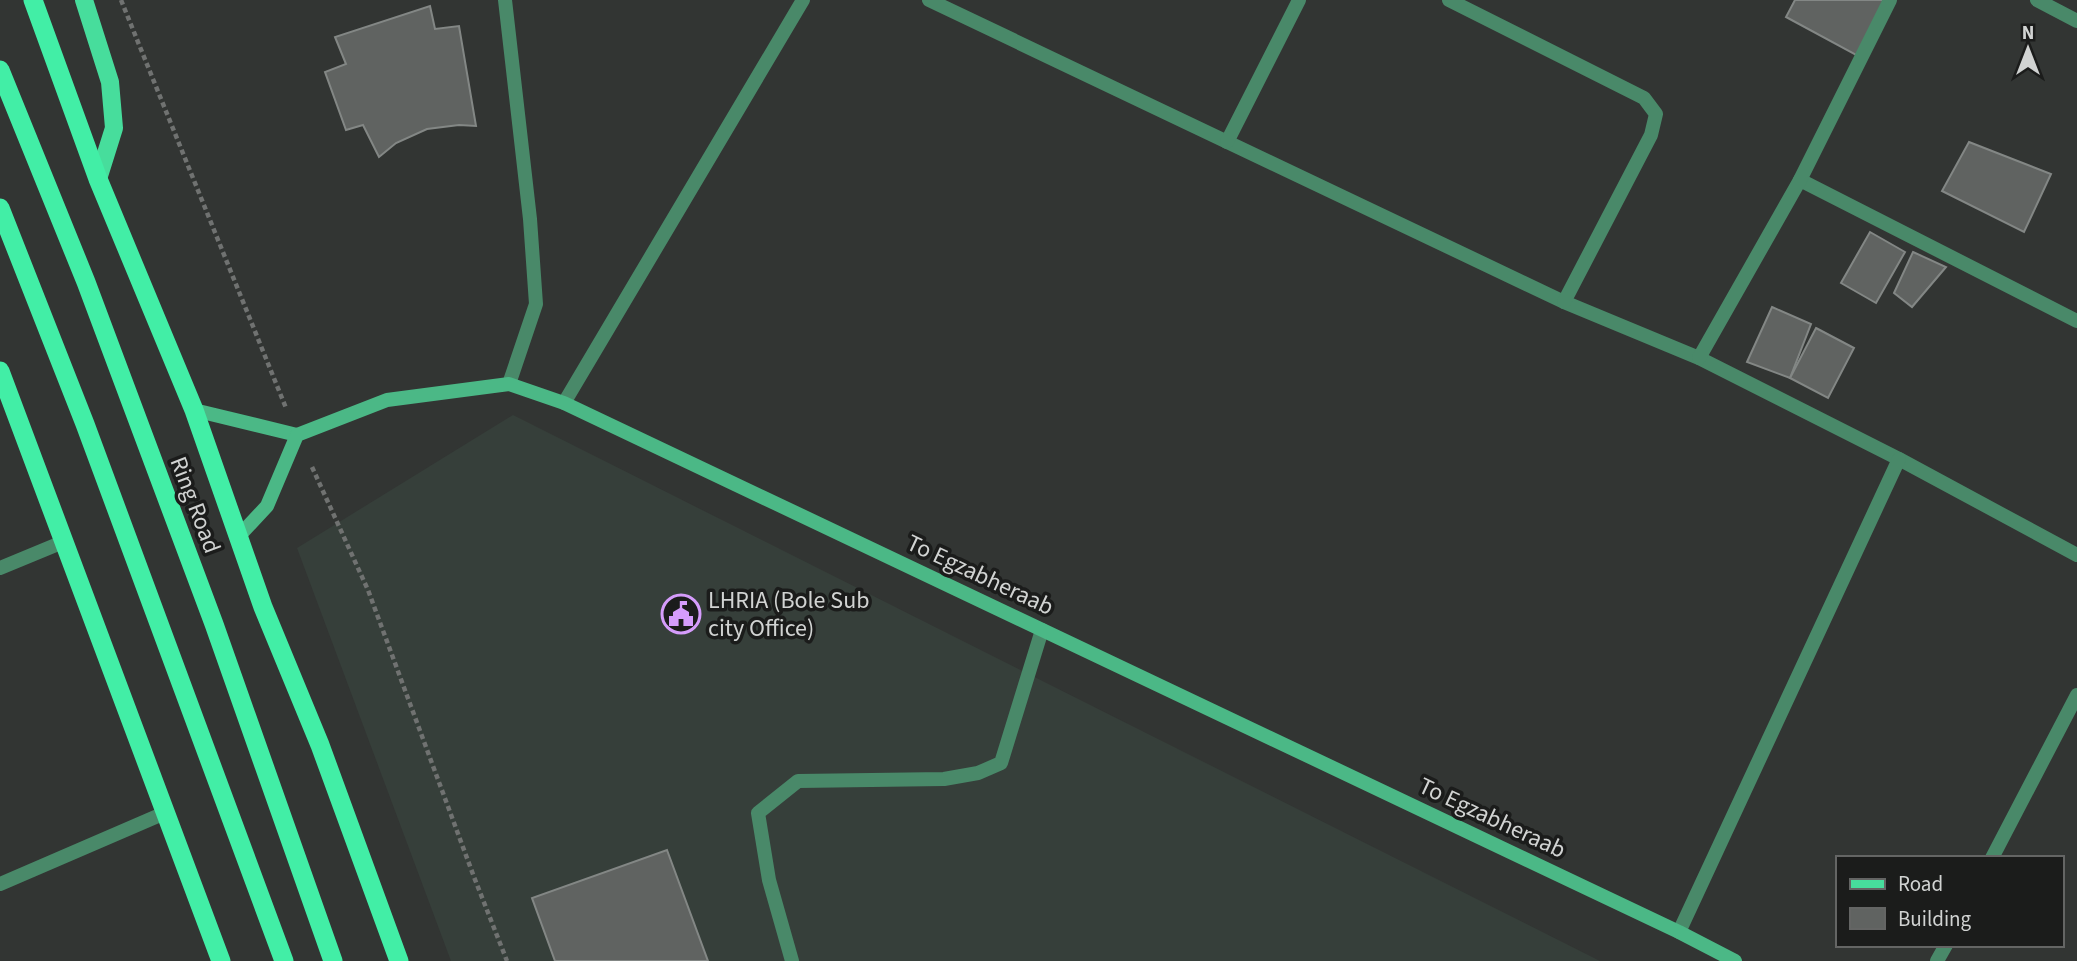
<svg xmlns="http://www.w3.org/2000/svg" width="2077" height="961" font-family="'Source Sans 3',sans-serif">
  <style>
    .built { fill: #363f3a }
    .building { fill: #606361; stroke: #838785; stroke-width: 2 }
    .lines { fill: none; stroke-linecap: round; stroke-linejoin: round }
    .path { stroke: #707271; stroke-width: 4.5; stroke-dasharray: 5 3.5; stroke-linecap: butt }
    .service { stroke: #498969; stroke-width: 14 }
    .minor { stroke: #498969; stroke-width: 14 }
    .secondary { stroke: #4bb886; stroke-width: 14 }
    .primary { stroke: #47dd9c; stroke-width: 18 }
    .trunk { stroke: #42eea6; stroke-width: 19 }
    .labels { text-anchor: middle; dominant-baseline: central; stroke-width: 7; stroke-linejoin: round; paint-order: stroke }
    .street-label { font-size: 24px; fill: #d1d3d2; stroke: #1b1c1b }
    .poi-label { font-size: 24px; fill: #d1d3d2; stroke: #1b1c1b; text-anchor: start }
  </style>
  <rect width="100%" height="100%" fill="#323533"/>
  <polygon class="built" points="513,415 1600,961 451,961 297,548"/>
  <g class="building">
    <polygon points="1795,0 1889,0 1858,56 1786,17"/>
    <polygon points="430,6 435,29 459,26 476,126 459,125 427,129 396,143 379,157 363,125 346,130 325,72 346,64 335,37"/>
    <polygon points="1969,142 2051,174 2024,232 1942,191"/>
    <polygon points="1870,232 1905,252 1876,303 1841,283"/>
    <polygon points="1913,252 1946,267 1912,307 1894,293"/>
    <polygon points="1772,307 1811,324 1790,378 1747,362"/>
    <polygon points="1816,328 1854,348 1828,398 1790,378"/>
    <polygon points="667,850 708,961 555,961 532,898"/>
  </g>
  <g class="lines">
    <g class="path">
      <polyline points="121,0 286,408"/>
      <polyline points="312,467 368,590 474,877 507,961"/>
    </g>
    <g class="service">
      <polyline points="505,0 530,219 536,304 509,384"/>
      <polyline points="792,961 769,880 758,813 798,781 944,779 978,773 1001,763 1042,630"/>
    </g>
    <g class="minor">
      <polyline points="929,0 1564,302 1699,358 1899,459 2077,555"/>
      <polyline points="1449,0 1644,98 1656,114 1651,135 1564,302"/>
      <polyline points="2037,0 2077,21"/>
      <polyline points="1227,142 1299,0"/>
      <polyline points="1800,180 2077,321"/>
      <polyline points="1699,358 1800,180 1890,0"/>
      <polyline points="564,403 803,0"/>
      <polyline points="0,568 63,542"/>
      <polyline points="1992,858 2077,695"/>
      <polyline points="0,884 167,812"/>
      <polyline points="1679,932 1899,459"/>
      <polyline points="1937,961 1946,945"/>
    </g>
    <g class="secondary">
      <polyline points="194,410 297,435"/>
      <polyline points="238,537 267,506 297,435 387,400 509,384 564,403 1679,932 1735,961"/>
    </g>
    <polyline class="primary" points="84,0 110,82 114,128 98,179"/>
    <g class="trunk">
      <polyline points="33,0 98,179 194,410 263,607 320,745 399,961"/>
      <polyline points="0,70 86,282 214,624 333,961"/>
      <polyline points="0,208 85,424 284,961"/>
      <polyline points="0,371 221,961"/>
    </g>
  </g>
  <defs>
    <symbol id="civic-ring" viewBox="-11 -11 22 22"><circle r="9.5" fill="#1b1c1b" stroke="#d59cfb" stroke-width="1.5"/><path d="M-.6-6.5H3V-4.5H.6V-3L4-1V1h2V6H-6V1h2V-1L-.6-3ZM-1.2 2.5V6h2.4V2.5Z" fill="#d59cfb"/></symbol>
  </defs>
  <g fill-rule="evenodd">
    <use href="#civic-ring" x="659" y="592" width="44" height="44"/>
  </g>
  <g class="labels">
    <g class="street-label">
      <text transform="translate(195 505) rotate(69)">Ring Road</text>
      <text transform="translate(980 575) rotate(25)">To Egzabheraab</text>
      <text transform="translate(1492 818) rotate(25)">To Egzabheraab</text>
    </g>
    <g class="poi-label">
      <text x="708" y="600">LHRIA (Bole Sub<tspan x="708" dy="28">city Office)</tspan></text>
    </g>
  </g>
  <rect x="1836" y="856" width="228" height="91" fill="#1b1c1b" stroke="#646564" stroke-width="2"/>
  <rect x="1850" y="879" width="35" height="10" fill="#47dd9c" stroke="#646564" stroke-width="2"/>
  <text x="1898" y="891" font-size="21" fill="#d1d3d2">Road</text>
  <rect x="1850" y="908" width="35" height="21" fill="#606361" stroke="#646564" stroke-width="2"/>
  <text x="1898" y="926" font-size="21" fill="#d1d3d2">Building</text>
  <g transform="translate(2028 49)" stroke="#1b1c1b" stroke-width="5" paint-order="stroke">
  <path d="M0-5L12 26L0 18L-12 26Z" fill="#d1d3d2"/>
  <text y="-10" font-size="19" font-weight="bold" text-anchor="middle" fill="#d1d3d2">N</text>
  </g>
</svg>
